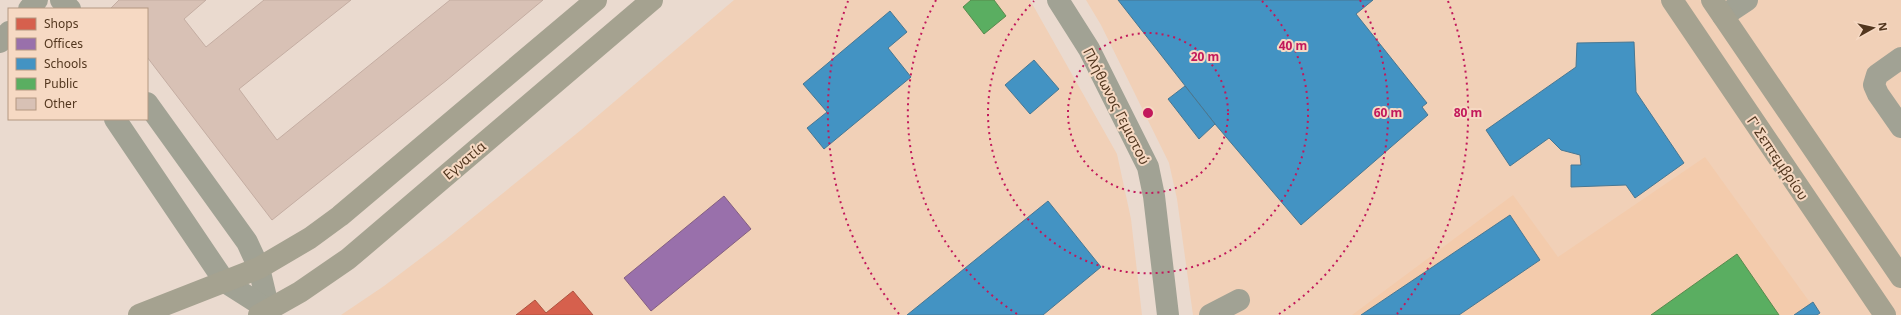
<svg xmlns="http://www.w3.org/2000/svg" width="1901" height="315" font-family="'Noto Sans',sans-serif">
  <style>
    .built { fill: #f1d0b7 }
    .green { fill: #f3cbac }
    .shops { fill: #d6604d; stroke: #ae533f }
    .offices { fill: #9970ab; stroke: #845f81 }
    .schools { fill: #4393c3; stroke: #487792 }
    .public { fill: #5aae61; stroke: #588a4d }
    .building { fill: #d8c1b5; stroke: #c4ada2 }
    .lines { fill: none; stroke-linecap: round; stroke-linejoin: round }
    .minor { stroke: #a1a294; stroke-width: 22 }
    .major { stroke: #a5a290; stroke-width: 22 }
    .ring { fill: none; stroke: #c2185b; stroke-width: 2; stroke-dasharray: 2 4 }
    .labels { text-anchor: middle; dominant-baseline: central; stroke-width: 4; stroke-linejoin: round; paint-order: stroke }
    .street-label { font-size: 14px; fill: #52361e; stroke: #f6d9c3 }
    .centre { fill: #c2185b; stroke: #f6d9c3; stroke-width: 2 }
    .ring-label { font-size: 12px; text-anchor: middle; font-weight: bold; fill: #c2185b; stroke: #f6d9c3; stroke-width: 4; stroke-linejoin: round; paint-order: stroke }
  </style>
  <rect width="100%" height="100%" fill="#eadacf"/>
  <g class="built">
    <polygon points="734,0 1030,0 1117,154 1131,219 1142,315 341,315 384,286 445,240 581,130"/>
    <polygon points="1086,0 1901,0 1901,315 1193,315 1177,199 1169,163 1101,25"/>
  </g>
  <polygon class="green" points="1705,157 1819,315 1352,315 1513,195 1558,257"/>
  <polygon class="shops" points="573,291 593,315 516,315 535,300 546,313"/>
  <polygon class="offices" points="724,196 751,229 651,311 624,278"/>
  <g class="schools">
    <polygon points="1118,0 1373,0 1356,14 1427,103 1422,107 1428,115 1301,225 1215,124"/>
    <polygon points="890,11 907,32 888,48 911,77 824,149 807,128 827,112 803,84"/>
    <polygon points="1634,42 1636,92 1684,163 1635,198 1626,185 1571,187 1571,165 1581,165 1580,155 1561,150 1549,138 1510,166 1486,130 1576,67 1577,43"/>
    <polygon points="1034,60 1059,89 1030,114 1005,85"/>
    <polygon points="1185,86 1215,124 1199,139 1168,99"/>
    <polygon points="1048,201 1101,267 1043,315 907,315"/>
    <polygon points="1510,215 1540,260 1459,315 1361,315"/>
    <polygon points="1813,302 1820,313 1817,315 1794,315"/>
  </g>
  <g class="public">
    <polygon points="971,0 994,0 1006,16 984,34 963,7"/>
    <polygon points="1737,254 1779,315 1651,315"/>
  </g>
  <polygon class="building" points="119,0 206,0 184,19 206,47 264,0 351,0 239,89 277,140 450,0 543,0 447,80 272,220 147,57 147,9 110,9"/>
  <g class="lines">
    <g class="minor">
      <polyline points="61,0 70,9"/>
      <polyline points="1058,0 1089,49 1148,167 1154,196 1168,315"/>
      <polyline points="29,9 37,0"/>
      <polyline points="1723,16 1747,0"/>
      <polyline points="0,42 9,32"/>
      <polyline points="1901,58 1877,75 1874,85 1878,94 1901,127"/>
      <polyline points="147,103 247,242 259,268 269,310"/>
      <polyline points="115,119 225,282 269,310"/>
      <polyline points="1210,315 1239,300"/>
    </g>
    <g class="major">
      <polyline points="1672,0 1885,315"/>
      <polyline points="1712,0 1901,277"/>
      <polyline points="139,315 259,268 310,238 340,216 596,0"/>
      <polyline points="259,315 300,292 348,259 652,0"/>
    </g>
  </g>
  <g class="ring">
    <circle cx="1148" cy="113" r="80"/>
    <path d="M1262 1A160 160 0 1 1 1034 1"/>
    <path d="M1017 314A240 240 0 0 1 936 0M1360 0A240 240 0 0 1 1279 314"/>
    <path d="M899 314A320 320 0 0 1 848 1M1448 1A320 320 0 0 1 1397 314"/>
  </g>
  <g class="labels">
    <g class="street-label">
      <text transform="translate(1117 106) rotate(63)">Πλήθωνος Γεμιστού</text>
      <text transform="translate(1778 158) rotate(56)">Γ' Σεπτεμβρίου</text>
      <text transform="translate(464 160) rotate(-40)">Εγνατία</text>
    </g>
  </g>
  <circle cx="1148" cy="113" r="6" class="centre"/>
  <g class="ring-label">
    <text x="1293" y="50">40 m</text>
    <text x="1205" y="61">20 m</text>
    <text x="1388" y="117">60 m</text>
    <text x="1468" y="117">80 m</text>
  </g>
  <rect x="8" y="8" width="140" height="112" fill="#f6d9c3" stroke="#b49881"/>
  <rect x="16" y="18" width="20" height="12" fill="#d6604d" stroke="#b49881"/>
  <text x="44" y="28" font-size="12" fill="#52361e">Shops</text>
  <rect x="16" y="38" width="20" height="12" fill="#9970ab" stroke="#b49881"/>
  <text x="44" y="48" font-size="12" fill="#52361e">Offices</text>
  <rect x="16" y="58" width="20" height="12" fill="#4393c3" stroke="#b49881"/>
  <text x="44" y="68" font-size="12" fill="#52361e">Schools</text>
  <rect x="16" y="78" width="20" height="12" fill="#5aae61" stroke="#b49881"/>
  <text x="44" y="88" font-size="12" fill="#52361e">Public</text>
  <rect x="16" y="98" width="20" height="12" fill="#d8c1b5" stroke="#b49881"/>
  <text x="44" y="108" font-size="12" fill="#52361e">Other</text>
  <g transform="translate(1873 28) rotate(82)" stroke="#f6d9c3" stroke-width="3" paint-order="stroke">
  <path d="M0-3L7 15L0 10L-7 15Z" fill="#52361e"/>
  <text y="-6" font-size="11" font-weight="bold" text-anchor="middle" fill="#52361e">N</text>
  </g>
</svg>
